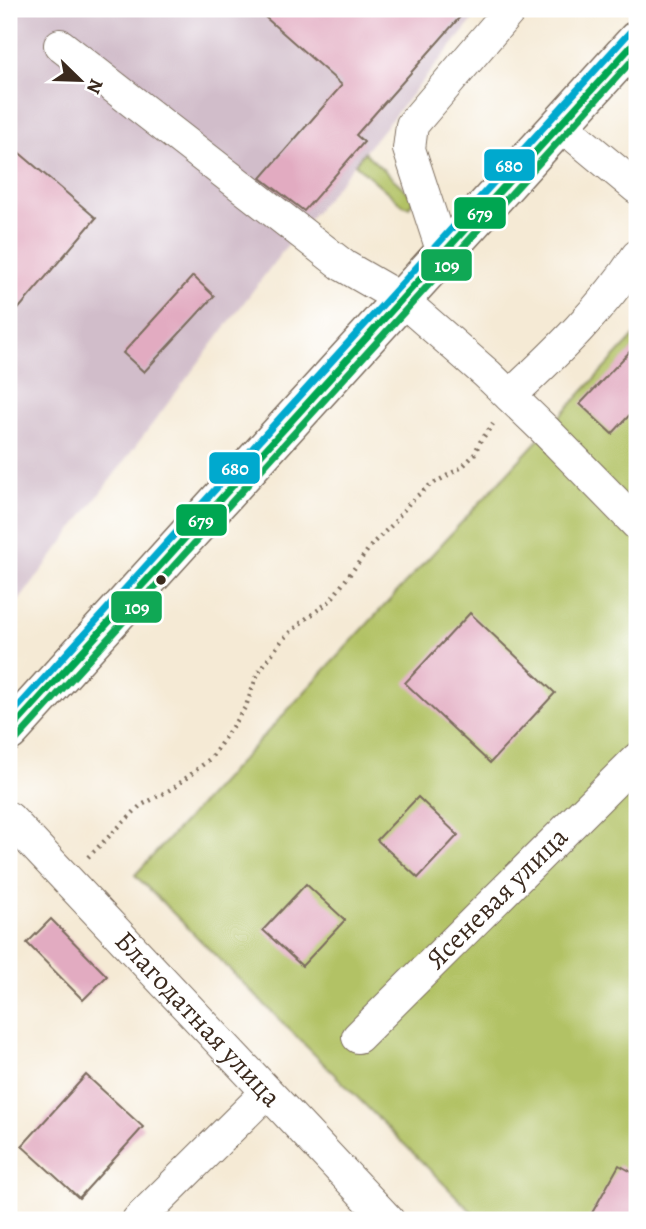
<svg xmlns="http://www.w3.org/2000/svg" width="646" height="1229" font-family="Alegreya,serif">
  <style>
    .industrial { fill: #d1bdca }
    .green { fill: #b2c265; stroke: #767642; stroke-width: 2 }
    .building { fill: #e2abc1 }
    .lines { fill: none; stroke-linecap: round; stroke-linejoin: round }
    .minor-casing { stroke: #7c6d5e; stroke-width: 34 }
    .major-casing { stroke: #7c6d5e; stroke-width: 41 }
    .path { stroke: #7c6d5e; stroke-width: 4.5; stroke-dasharray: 2 5; stroke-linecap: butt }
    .minor { stroke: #fff; stroke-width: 32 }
    .major { stroke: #fff; stroke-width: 38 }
    .bus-1-casing { stroke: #fff; stroke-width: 12 }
    .bus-2-casing { stroke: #fff; stroke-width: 12 }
    .bus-3-casing { stroke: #fff; stroke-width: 12 }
    .bus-1 { stroke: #00a651; stroke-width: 7 }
    .bus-2 { stroke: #10a855; stroke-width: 7 }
    .bus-3 { stroke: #00a9ce; stroke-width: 7 }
    .bus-dot { fill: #3b2a1e; stroke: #fff; stroke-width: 2.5 }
    .labels { text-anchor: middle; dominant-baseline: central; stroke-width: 5; stroke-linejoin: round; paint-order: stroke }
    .street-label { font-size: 28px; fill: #3b2a1e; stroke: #fff }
    .line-badge { stroke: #fff; stroke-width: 2.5 }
    .badge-label { font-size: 19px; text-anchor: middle; font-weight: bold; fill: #fff }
  </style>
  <rect width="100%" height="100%" fill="#fff"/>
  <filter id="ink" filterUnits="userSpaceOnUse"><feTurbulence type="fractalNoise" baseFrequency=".0143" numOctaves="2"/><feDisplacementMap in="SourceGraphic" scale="14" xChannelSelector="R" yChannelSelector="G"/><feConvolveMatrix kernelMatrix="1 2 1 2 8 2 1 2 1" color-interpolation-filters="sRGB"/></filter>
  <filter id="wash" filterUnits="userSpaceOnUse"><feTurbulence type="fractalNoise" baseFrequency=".00686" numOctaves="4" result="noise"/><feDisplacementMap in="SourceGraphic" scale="28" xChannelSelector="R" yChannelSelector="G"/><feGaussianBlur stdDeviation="1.57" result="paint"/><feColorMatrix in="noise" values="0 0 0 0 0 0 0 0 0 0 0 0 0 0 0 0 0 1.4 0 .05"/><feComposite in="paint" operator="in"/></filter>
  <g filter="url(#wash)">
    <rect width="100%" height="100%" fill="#f5ead5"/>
    <polygon class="industrial" points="9,9 482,9 279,256 9,614"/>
    <g class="green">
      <polygon points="364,152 411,195 413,201 409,207 403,205 355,164"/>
      <polygon points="637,333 637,1220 480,1220 135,875"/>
    </g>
    <g id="blocks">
      <g class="building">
        <polygon points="256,9 467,9 356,135 364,142 304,211 261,178 342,85"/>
        <polygon points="9,144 96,218 9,320"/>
        <polygon points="193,276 214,296 144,372 123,353"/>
        <polygon points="637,344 637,407 612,434 580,404"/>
        <polygon points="470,613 555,693 490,763 405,683"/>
        <polygon points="418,797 458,835 418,878 377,840"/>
        <polygon points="306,884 345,920 302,966 263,930"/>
        <polygon points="51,919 107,976 83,1000 27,943"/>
        <polygon points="86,1075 143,1127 79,1198 22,1146"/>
        <polygon points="619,1165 637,1175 637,1220 588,1220"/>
      </g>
    </g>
  </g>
  <g filter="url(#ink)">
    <use href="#blocks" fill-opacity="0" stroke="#7c6d5e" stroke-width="2"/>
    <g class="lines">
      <defs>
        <g id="minor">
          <polyline points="60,45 344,266 401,299 487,374 545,430 637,524"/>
          <polyline points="561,125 637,188"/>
          <polyline points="443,253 409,149 412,125 511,9"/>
          <path d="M510 396C556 353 603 308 637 256"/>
          <polyline points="9,818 388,1220"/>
          <polyline points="358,1037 637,759"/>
          <polyline points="138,1220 266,1093"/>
        </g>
        <polyline id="major" points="9,732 637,40"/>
      </defs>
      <use href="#minor" class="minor-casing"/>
      <use href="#major" class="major-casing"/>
      <polyline class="path" points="88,857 140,806 175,787 211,758 246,706 258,673 282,640 303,621 330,601 373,543 392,525 411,501 429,486 462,467 474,455 480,442 493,424"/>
      <use href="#minor" class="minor"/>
      <use href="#major" class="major"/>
      <defs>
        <polyline id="bus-1" points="9,732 637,40"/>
        <polyline id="bus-2" points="17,739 637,55"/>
        <polyline id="bus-3" points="9,717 629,33"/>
      </defs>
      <use href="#bus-1" class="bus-1-casing"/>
      <use href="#bus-2" class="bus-2-casing"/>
      <use href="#bus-3" class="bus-3-casing"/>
      <use href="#bus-1" class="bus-1"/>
      <use href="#bus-2" class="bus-2"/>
      <use href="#bus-3" class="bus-3"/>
    </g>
  </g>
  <circle class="bus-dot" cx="161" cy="580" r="6"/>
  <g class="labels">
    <g class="street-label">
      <text transform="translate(497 898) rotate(-45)">Ясеневая улица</text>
      <text transform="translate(198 1019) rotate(47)">Благодатная улица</text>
    </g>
  </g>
  <g class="line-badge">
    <rect x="483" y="148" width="53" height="34" rx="7" fill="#00a9ce"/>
    <rect x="453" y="196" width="54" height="34" rx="7" fill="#00a651"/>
    <rect x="420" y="248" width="53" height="34" rx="7" fill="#10a855"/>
    <rect x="208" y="451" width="53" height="34" rx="7" fill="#00a9ce"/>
    <rect x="175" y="503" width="53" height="34" rx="7" fill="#00a651"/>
    <rect x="110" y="590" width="53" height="34" rx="7" fill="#10a855"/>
  </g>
  <g class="badge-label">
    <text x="509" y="172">680</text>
    <text x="480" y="220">679</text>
    <text x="447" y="272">109</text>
    <text x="235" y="475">680</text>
    <text x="201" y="527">679</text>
    <text x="137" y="614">109</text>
  </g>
  <rect width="646" height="1229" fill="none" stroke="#fff" stroke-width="35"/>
  <g transform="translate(80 80) rotate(113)" stroke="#ffffff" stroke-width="5" paint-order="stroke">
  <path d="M0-5L12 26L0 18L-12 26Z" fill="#3b2a1e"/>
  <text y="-10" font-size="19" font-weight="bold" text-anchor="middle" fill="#3b2a1e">N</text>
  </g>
</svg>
